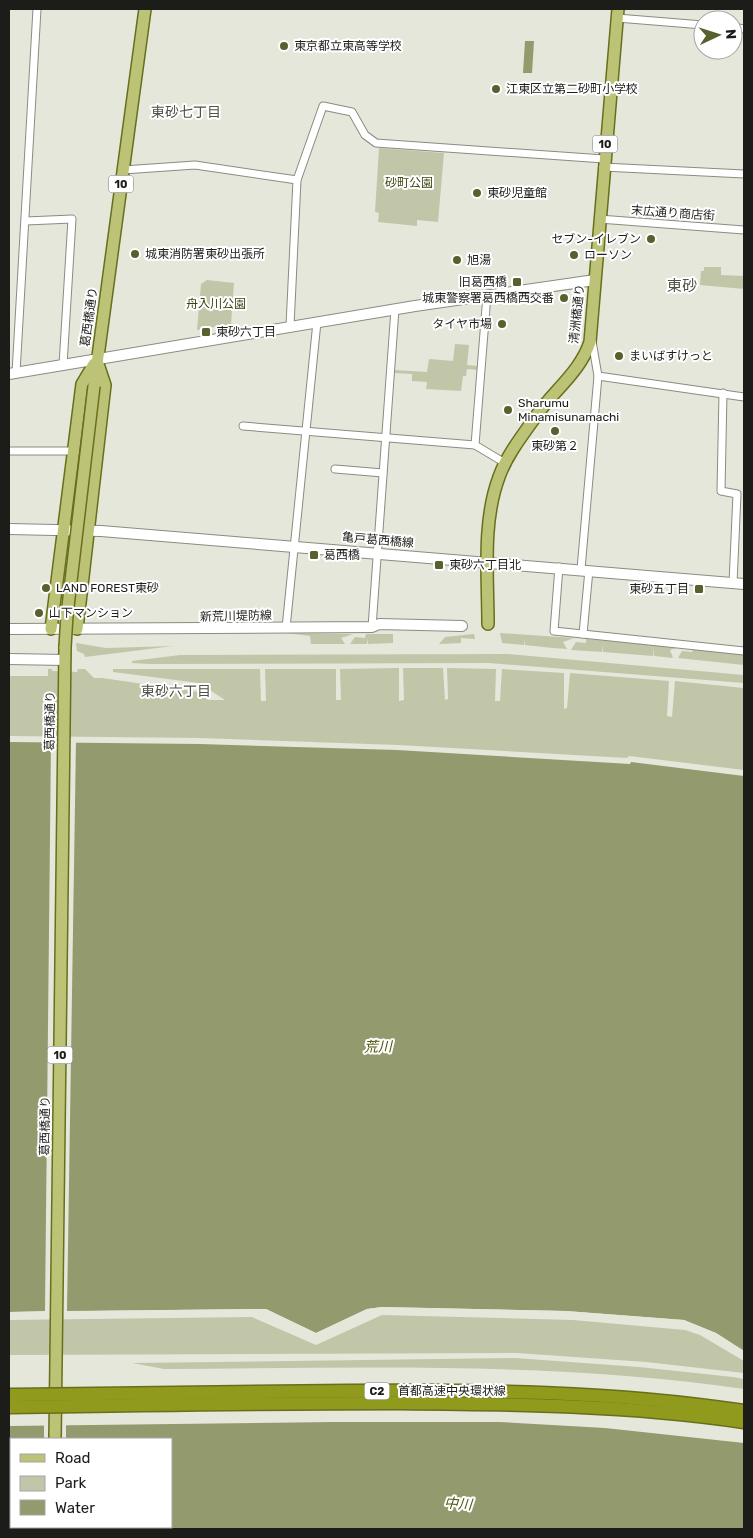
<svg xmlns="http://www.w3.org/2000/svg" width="753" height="1538" font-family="Rubik,'Noto Sans JP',sans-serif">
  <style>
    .green { fill: #c1c6a9 }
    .water { fill: #939a6e; fill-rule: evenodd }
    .pier { fill: #e5e7db }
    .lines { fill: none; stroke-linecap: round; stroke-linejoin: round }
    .street-casing { stroke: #8a8c81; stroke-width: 9 }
    .secondary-casing { stroke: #8a8c81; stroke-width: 12 }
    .primary-casing { stroke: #676f1c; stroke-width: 14 }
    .street { stroke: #fff; stroke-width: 7 }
    .secondary { stroke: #fff; stroke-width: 10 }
    .primary { stroke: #bcc377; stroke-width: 11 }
    .primary-bridge-casing { stroke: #676f1c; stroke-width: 14; stroke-linecap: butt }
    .highway-bridge-casing { stroke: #676f1c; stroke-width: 15; stroke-linecap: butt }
    .primary-bridge { stroke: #bcc377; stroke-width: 11 }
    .highway-bridge { stroke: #909b1d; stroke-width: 12 }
    .poi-dot { fill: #595f2d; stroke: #fff; stroke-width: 2 }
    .labels { text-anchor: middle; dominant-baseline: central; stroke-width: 4; stroke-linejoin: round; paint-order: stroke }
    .shield { fill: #fff; stroke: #60615e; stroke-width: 1 }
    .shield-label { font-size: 11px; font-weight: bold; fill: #1c1d19 }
    .poi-label { font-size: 12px; fill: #1c1d19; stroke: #fff; text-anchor: start }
    .park-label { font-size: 12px; fill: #3f440f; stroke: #fff }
    .street-label { font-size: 12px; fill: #1c1d19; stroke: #fff }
    .neighbourhood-label { font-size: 14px; fill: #505248; stroke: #fff }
    .water-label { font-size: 14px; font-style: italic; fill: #4e5509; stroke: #fff }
    .quarter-label { font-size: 15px; fill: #505248; stroke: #fff }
  </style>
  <rect width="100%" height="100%" fill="#e5e7db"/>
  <g class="green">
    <polygon points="379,148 444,153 438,222 417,220 417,226 378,222 379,213 375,212"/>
    <polygon points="704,267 721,267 721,275 744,276 744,289 700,285 701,271 704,271"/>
    <polygon points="207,280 234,283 231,324 197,330 201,284"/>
    <polygon points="455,344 469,345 467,365 478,366 478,370 467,369 466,376 463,376 461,391 426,389 427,382 412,381 412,374 394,373 394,370 427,372 429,359 453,361"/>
    <polygon points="286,633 353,634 341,638 345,644 311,644 310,636"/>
    <polygon points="500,633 574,638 563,642 567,649 553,648 553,646 553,648 525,645 525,639 524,645 502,643"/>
    <polygon points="366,634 393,634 393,643 368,644 367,638 367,644 350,644 355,637 365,638"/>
    <polygon points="474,634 475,639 461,638 461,643 439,644 445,637"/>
    <polygon points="586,639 680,647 670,650 673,658 654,656 654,648 653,656 628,654 629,647 628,654 603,652 602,645 602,652 571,650 576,642 586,643"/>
    <polygon points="76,643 106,648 173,646 85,657 84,654 77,651"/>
    <polygon points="693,649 744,654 744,665 678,658 682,651 692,652"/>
    <polygon points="508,654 744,675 744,683 489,663 149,664 132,663 132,661 180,655"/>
    <polygon points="399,668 399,701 404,700 403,668 443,668 445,700 448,699 447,668 496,669 495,701 500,701 502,669 564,673 564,709 567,708 570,673 669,681 667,716 672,717 675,681 744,688 744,770 629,756 627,758 398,745 200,738 9,736 9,676 48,676 48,669 52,669 52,671 77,672 78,669 85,669 94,678 102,678 199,692 208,700 225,700 199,683 113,672 113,669 260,669 261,701 266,701 265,669 336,669 336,700 341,700 340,669"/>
    <polygon points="382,1315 573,1320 685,1330 700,1335 744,1361 744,1373 646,1362 517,1353 9,1355 9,1320 252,1317 316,1345"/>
    <path d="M515 1358 639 1367 733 1377 744 1379V1389C552 1361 357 1368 164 1369L132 1363Z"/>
  </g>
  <g class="water">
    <polygon points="525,41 534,41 532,73 523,73"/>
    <polygon points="9,742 200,744 397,750 630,764 631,762 744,776 744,1351 716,1333 684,1320 566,1311 382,1307 367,1309 316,1333 266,1309 9,1312"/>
    <path d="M332 1422H499L605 1428 744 1443V1529H9V1426ZM11 1439H171V1527H11Z"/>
  </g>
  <g class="pier">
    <polygon points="51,740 76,740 67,1311 266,1309 316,1333 367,1309 382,1307 566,1311 684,1320 716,1333 744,1351 744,1353 715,1335 684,1323 565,1313 382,1309 368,1312 321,1335 316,1335 266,1312 9,1314 9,1312 45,1311"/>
    <rect x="44" y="1423" width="22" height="16"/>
  </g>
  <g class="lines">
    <defs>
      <g id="street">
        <polyline points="617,18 703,25"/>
        <polyline points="733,27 744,29"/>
        <polyline points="603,167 744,174"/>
        <polyline points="123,170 195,165 297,180"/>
        <polyline points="599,219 744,230"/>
        <polyline points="26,221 72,219 63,365"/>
        <polyline points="290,326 297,180 323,106 352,112 365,135 376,143 604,159"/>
        <polyline points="16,373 37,9"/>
        <polyline points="598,376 744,397"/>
        <polyline points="723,393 721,491 737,494 733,583"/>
        <polyline points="243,426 475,445 505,463"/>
        <polyline points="475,445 487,295"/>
        <polyline points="9,451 75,451"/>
        <polyline points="335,469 383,473"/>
        <polyline points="559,567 554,631 744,651"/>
        <polyline points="581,569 598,376 592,341"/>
        <polyline points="372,627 395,309"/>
        <polyline points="286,628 317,322"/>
        <polyline points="583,634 589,570"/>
      </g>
      <g id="secondary">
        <polyline points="9,374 415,306 595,280"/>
        <polyline points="9,529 101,531 744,584"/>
        <polyline points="9,629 372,627 379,624 462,626"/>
        <polyline points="9,659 65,660"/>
      </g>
      <g id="primary">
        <polyline points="94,386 145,9"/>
        <path d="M488 624C488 576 482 522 499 477 507 454 525 432 539 412 556 389 581 370 590 342L618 9"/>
        <polyline points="51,629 82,384 94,364"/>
        <polyline points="77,629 105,385 98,364"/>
        <polyline points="55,1439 65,647"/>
        <polyline points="53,1529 54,1527"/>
      </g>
    </defs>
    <use href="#street" class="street-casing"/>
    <use href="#secondary" class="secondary-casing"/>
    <use href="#primary" class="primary-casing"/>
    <use href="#street" class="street"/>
    <use href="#secondary" class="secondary"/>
    <use href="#primary" class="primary"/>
    <defs>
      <polyline id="primary-bridge" points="65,647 67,615 94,386"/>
      <g id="highway-bridge">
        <path d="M9 1395C122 1393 235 1392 349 1391 481 1390 613 1391 744 1411"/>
        <path d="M9 1407C138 1405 268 1403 398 1403 514 1404 629 1405 744 1422"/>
      </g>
    </defs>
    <use href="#primary-bridge" class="primary-bridge-casing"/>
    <use href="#highway-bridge" class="highway-bridge-casing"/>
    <use href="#primary-bridge" class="primary-bridge"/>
    <use href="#highway-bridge" class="highway-bridge"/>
  </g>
  <g class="poi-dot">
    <circle cx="284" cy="46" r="5"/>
    <circle cx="496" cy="89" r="5"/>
    <circle cx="477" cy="193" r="5"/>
    <circle cx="651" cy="239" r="5"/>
    <circle cx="135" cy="254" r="5"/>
    <circle cx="574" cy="255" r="5"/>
    <circle cx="457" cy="260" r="5"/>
    <rect x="512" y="277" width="10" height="10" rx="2.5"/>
    <circle cx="564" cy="298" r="5"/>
    <circle cx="502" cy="324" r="5"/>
    <rect x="201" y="327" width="10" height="10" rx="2.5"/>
    <circle cx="619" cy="356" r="5"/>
    <circle cx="508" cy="410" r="5"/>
    <circle cx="555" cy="431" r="5"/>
    <rect x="309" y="550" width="10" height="10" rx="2.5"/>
    <rect x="434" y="560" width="10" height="10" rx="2.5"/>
    <circle cx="46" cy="588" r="5"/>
    <rect x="694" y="584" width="10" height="10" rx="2.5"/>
    <circle cx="39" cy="613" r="5"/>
  </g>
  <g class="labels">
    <g class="shield">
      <rect x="592.5" y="135.5" width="25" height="17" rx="4"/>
      <rect x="108.5" y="175.5" width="25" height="17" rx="4"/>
      <rect x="47.5" y="1046.5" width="25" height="17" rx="4"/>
      <rect x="364.5" y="1382.5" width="25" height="17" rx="4"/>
    </g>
    <g class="shield-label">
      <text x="605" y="144">10</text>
      <text x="121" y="184">10</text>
      <text x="60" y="1055">10</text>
      <text x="377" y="1391">C2</text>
    </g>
    <g class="poi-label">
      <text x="294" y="46">東京都立東高等学校</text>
      <text x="506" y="89">江東区立第二砂町小学校</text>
      <text x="487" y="193">東砂児童館</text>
      <text x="641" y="239" text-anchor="end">セブン-イレブン</text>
      <text x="145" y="254">城東消防署東砂出張所</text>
      <text x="584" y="255">ローソン</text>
      <text x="467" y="260">旭湯</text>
      <text x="507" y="282" text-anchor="end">旧葛西橋</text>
      <text x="554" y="298" text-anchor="end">城東警察署葛西橋西交番</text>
      <text x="492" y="324" text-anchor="end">タイヤ市場</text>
      <text x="216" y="332">東砂六丁目</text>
      <text x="629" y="356">まいばすけっと</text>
      <text x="518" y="403">Sharumu<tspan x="518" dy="14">Minamisunamachi</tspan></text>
      <text x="555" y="446" text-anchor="middle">東砂第２</text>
      <text x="324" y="555">葛西橋</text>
      <text x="449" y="565">東砂六丁目北</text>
      <text x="56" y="588">LAND FOREST東砂</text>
      <text x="689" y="589" text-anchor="end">東砂五丁目</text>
      <text x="49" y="613">山下マンション</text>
    </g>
    <g class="park-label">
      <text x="409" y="183">砂町公園</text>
      <text x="216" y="304">舟入川公園</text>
    </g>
    <g class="street-label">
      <text transform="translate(673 213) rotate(4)">末広通り商店街</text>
      <text transform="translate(577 314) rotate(-84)">清洲橋通り</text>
      <text transform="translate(89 317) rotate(-82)">葛西橋通り</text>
      <text transform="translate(378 540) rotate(5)">亀戸葛西橋線</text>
      <text transform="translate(236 616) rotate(-1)">新荒川堤防線</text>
      <text transform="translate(50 721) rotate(-89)">葛西橋通り</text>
      <text transform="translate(45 1126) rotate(-89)">葛西橋通り</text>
      <text x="452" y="1391">首都高速中央環状線</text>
    </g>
    <g class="neighbourhood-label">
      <text x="186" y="112">東砂七丁目</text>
      <text x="176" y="691">東砂六丁目</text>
    </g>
    <g class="water-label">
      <text transform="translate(378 1047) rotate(-1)">荒川</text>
      <text transform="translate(458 1504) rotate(4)">中川</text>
    </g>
    <g class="quarter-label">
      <text x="682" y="286">東砂</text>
    </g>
  </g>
  <rect width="753" height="1538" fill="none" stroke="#1c1d19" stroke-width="20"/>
  <rect x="10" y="1438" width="162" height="90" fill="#ffffff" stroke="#a4a5a3"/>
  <rect x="20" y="1454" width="25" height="8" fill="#bcc377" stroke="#a4a5a3"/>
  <text x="55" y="1463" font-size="15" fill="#1c1d19">Road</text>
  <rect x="20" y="1476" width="25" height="15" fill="#c1c6a9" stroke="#a4a5a3"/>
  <text x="55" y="1488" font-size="15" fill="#1c1d19">Park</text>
  <rect x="20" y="1500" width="25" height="15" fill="#939a6e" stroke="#a4a5a3"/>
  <text x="55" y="1513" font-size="15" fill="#1c1d19">Water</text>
  <g transform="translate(718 35) rotate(86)"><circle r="24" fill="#ffffff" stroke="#a4a5a3"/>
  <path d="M0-4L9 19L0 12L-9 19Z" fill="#595f2d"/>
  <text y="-8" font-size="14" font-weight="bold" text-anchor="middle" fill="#1c1d19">N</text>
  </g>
</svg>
